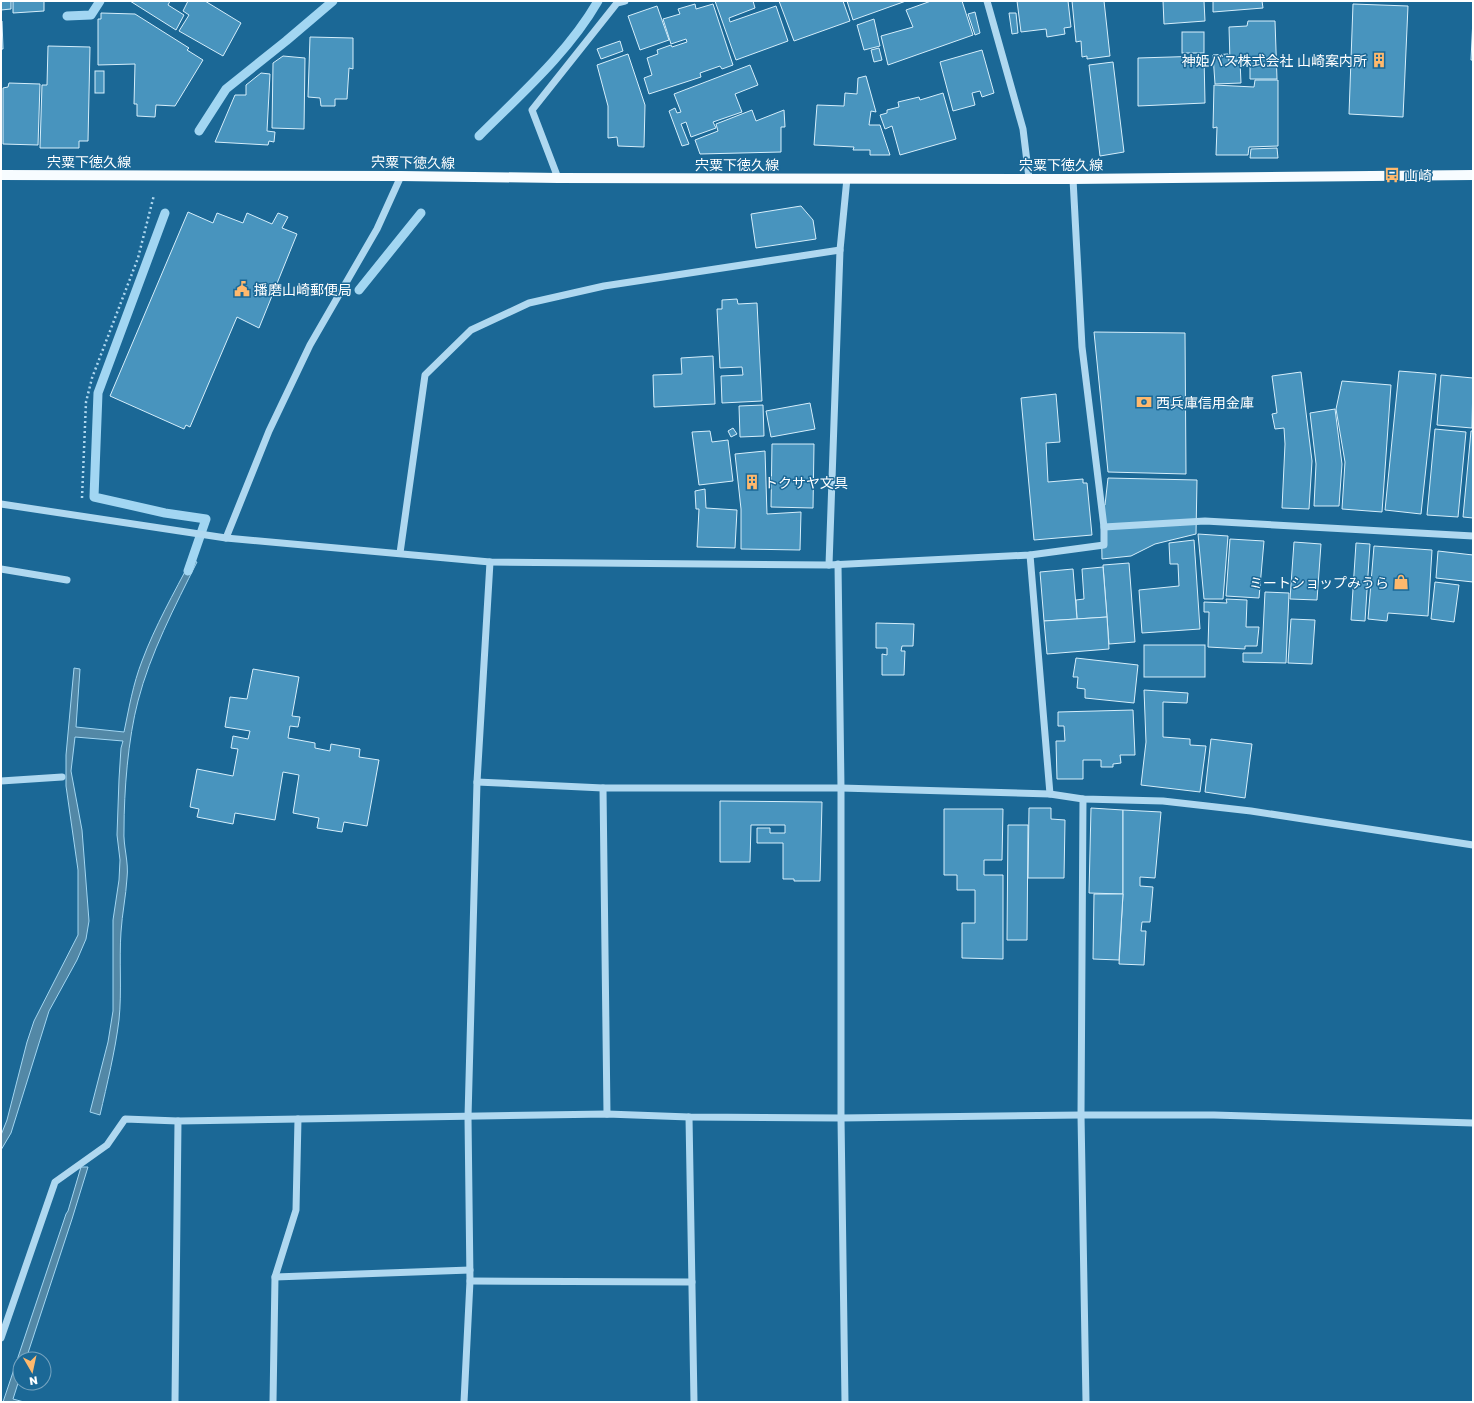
<svg xmlns="http://www.w3.org/2000/svg" width="1474" height="1403" font-family="'Golos Text','Noto Sans JP',sans-serif">
  <style>
    .water { fill: #5388a6; stroke: #a2d6f2 }
    .lines { fill: none; stroke-linecap: round; stroke-linejoin: round }
    .stream { stroke: #a2d6f2; stroke-width: 9 }
    .building { fill: #4894be; stroke: #d5eefb }
    .path { stroke: #afd8f0; stroke-width: 2.5; stroke-dasharray: 2 3; stroke-linecap: butt }
    .minor { stroke: #afd8f0; stroke-width: 7 }
    .major { stroke: #f7fcff; stroke-width: 10 }
    .labels { text-anchor: middle; dominant-baseline: central; stroke-width: 3; stroke-linejoin: round; paint-order: stroke }
    .poi-label { font-size: 14px; fill: #fff; stroke: #1b6896; text-anchor: start }
    .street-label { font-size: 14px; fill: #fff; stroke: #1b6896 }
  </style>
  <rect width="100%" height="100%" fill="#1b6896"/>
  <g class="water">
    <path d="M191 560 197 562C175 606 150 654 138 701 128 739 124 791 124 830 123 846 129 862 127 878 126 896 122 914 121 932 119 961 122 991 119 1020 115 1052 107 1084 100 1115L90 1112 108 1042 113 1011V920L119 880 120 860 117 835 119 779 121 748 123 741 75 737 71 771 82 830 89 921 86 939 77 960 49 1011 11 1133 1 1150V1135L7 1120 27 1042 34 1021 78 935V870L66 786V755L74 668 80 669 76 727 124 732C129 708 133 684 142 661 155 626 174 593 191 560Z"/>
    <polygon points="81,1167 88,1167 72,1219 26,1359 20,1359 20,1377 13,1399 24,1402 3,1402 66,1214 68,1211"/>
  </g>
  <g class="lines">
    <g class="stream">
      <polyline points="67,16 91,15 100,1"/>
      <polyline points="199,131 226,89 286,41 333,1"/>
      <path d="M479 136C521 94 568 53 598 1"/>
      <polyline points="165,213 98,393 94,497 165,513 206,519 188,571"/>
      <polyline points="359,290 421,213"/>
    </g>
  </g>
  <g class="building">
    <polygon points="1,1 11,1 11,9 1,10 1,15"/>
    <polygon points="13,1 44,1 44,11 13,13"/>
    <polygon points="130,1 170,1 168,5 184,15 176,30"/>
    <polygon points="188,1 205,1 241,23 223,56 179,31 189,15 183,11"/>
    <polygon points="715,1 753,1 755,8 729,18 730,22 776,6 788,41 736,60"/>
    <polygon points="779,1 843,1 850,21 794,41"/>
    <polygon points="847,1 906,1 853,20"/>
    <polygon points="931,1 962,1 973,35 888,65 881,36 913,27 906,10"/>
    <polygon points="1017,1 1068,1 1071,27 1064,28 1065,34 1047,37 1046,29 1021,32"/>
    <polygon points="1072,1 1104,1 1110,56 1087,59 1087,56 1082,57 1081,41 1076,42"/>
    <polygon points="1163,1 1204,1 1205,21 1164,24"/>
    <polygon points="1213,1 1262,1 1263,8 1213,12"/>
    <polygon points="695,4 696,9 713,4 733,65 722,69 720,66 700,73 701,77 649,94 644,78 652,75 647,58 658,54 657,50 671,45 672,47 687,42 686,39 671,44 663,19 680,14 678,9"/>
    <polygon points="1353,4 1408,6 1403,117 1349,114"/>
    <polygon points="657,6 669,40 640,50 628,16"/>
    <polygon points="975,12 980,33 975,35 968,14"/>
    <polygon points="101,13 135,14 189,48 187,50 203,60 175,106 156,105 155,117 137,116 137,104 134,104 135,64 98,65 98,19 101,19"/>
    <polygon points="1009,13 1016,13 1018,33 1012,34"/>
    <polygon points="1473,18 1473,60 1471,60"/>
    <polygon points="874,19 880,46 864,50 857,25"/>
    <polygon points="1,21 2,21 3,49 1,49"/>
    <polygon points="1248,21 1275,21 1277,79 1250,79 1250,60 1230,61 1229,27 1247,26"/>
    <rect x="1182" y="32" width="22" height="21"/>
    <polygon points="310,37 353,38 353,69 349,68 347,99 335,99 335,106 321,106 320,98 308,97"/>
    <polygon points="620,41 623,51 601,59 597,49"/>
    <polygon points="48,46 90,47 88,141 79,141 79,148 40,148 42,85 47,85"/>
    <polygon points="879,48 882,60 874,62 871,50"/>
    <polygon points="982,50 994,93 982,97 980,91 972,93 975,105 953,111 940,62"/>
    <polygon points="628,54 645,105 644,147 618,146 617,137 608,138 608,106 597,65"/>
    <polygon points="1228,54 1229,62 1240,61 1241,83 1215,84 1213,55"/>
    <polygon points="283,56 305,58 304,129 272,128 273,63"/>
    <polygon points="1204,56 1205,103 1138,106 1138,58"/>
    <polygon points="1113,62 1124,152 1100,156 1089,65"/>
    <polygon points="750,65 758,85 735,94 742,112 713,122 716,128 691,137 686,122 681,124 689,144 682,146 669,111 675,108 677,113 681,112 674,94"/>
    <rect x="95" y="71" width="9" height="22"/>
    <polygon points="261,73 270,74 267,131 275,132 274,142 269,141 268,145 215,142 235,95 246,95 246,85"/>
    <polygon points="866,76 876,112 871,111 869,125 880,125 890,155 870,155 870,150 853,150 854,147 814,145 817,105 844,106 845,93 857,94 858,78"/>
    <polygon points="1255,80 1278,80 1278,146 1249,147 1248,155 1216,155 1217,127 1213,128 1214,85 1254,87"/>
    <polygon points="9,83 40,84 38,145 3,144 3,88 8,87"/>
    <polygon points="943,93 956,139 900,155 892,126 885,129 880,115 887,113 887,110 899,107 898,102 919,97 920,100"/>
    <polygon points="752,110 756,121 784,110 785,127 781,127 781,152 700,154 695,140 718,131 716,124"/>
    <polygon points="1277,148 1278,158 1250,158 1251,149"/>
    <polygon points="801,206 813,220 816,239 756,248 751,214"/>
    <polygon points="188,212 213,223 217,213 243,223 247,213 272,224 278,213 288,217 282,228 297,234 259,328 237,317 190,427 186,425 184,429 110,396"/>
    <polygon points="737,299 738,304 757,303 762,401 722,403 721,376 743,375 742,367 720,368 717,309 722,309 722,300"/>
    <polygon points="1094,332 1185,333 1186,474 1108,472"/>
    <polygon points="713,356 715,404 654,407 653,375 682,374 681,358"/>
    <polygon points="1399,371 1436,374 1421,514 1385,510"/>
    <polygon points="1301,372 1312,461 1309,509 1282,508 1285,444 1284,428 1275,429 1272,414 1277,413 1272,376"/>
    <polygon points="1441,375 1473,378 1472,428 1437,425"/>
    <polygon points="1342,381 1391,385 1382,512 1342,509 1345,462 1336,409"/>
    <polygon points="1056,394 1060,442 1046,443 1048,482 1083,479 1083,483 1087,483 1092,535 1034,540 1021,398"/>
    <polygon points="810,403 815,429 771,437 766,411"/>
    <polygon points="763,405 764,436 740,437 739,406"/>
    <polygon points="1335,409 1342,464 1339,506 1314,506 1316,464 1310,413"/>
    <polygon points="733,428 737,434 731,437 728,431"/>
    <polygon points="1435,429 1466,432 1458,517 1427,515"/>
    <polygon points="710,431 712,442 728,440 733,481 699,485 692,432"/>
    <polygon points="1471,431 1473,431 1473,518 1463,517"/>
    <polygon points="772,444 814,444 813,508 771,507"/>
    <polygon points="765,451 767,514 801,512 800,550 741,549 741,509 735,454"/>
    <polygon points="1108,478 1197,480 1196,534 1155,544 1131,556 1102,559 1101,506 1105,505"/>
    <polygon points="705,489 706,508 737,510 735,548 697,547 699,509 696,509 695,491"/>
    <polygon points="1198,534 1228,536 1223,599 1204,599"/>
    <polygon points="1230,539 1264,541 1259,598 1226,596"/>
    <polygon points="1194,540 1200,629 1142,633 1139,590 1179,586 1178,564 1170,564 1169,543"/>
    <polygon points="1294,542 1321,544 1317,600 1290,599"/>
    <polygon points="1356,543 1370,544 1365,621 1351,620"/>
    <polygon points="1374,546 1432,550 1428,616 1388,613 1387,621 1368,619"/>
    <polygon points="1438,551 1473,555 1473,582 1436,578"/>
    <polygon points="1129,563 1135,642 1109,644 1103,565"/>
    <polygon points="1103,567 1107,617 1077,619 1076,600 1084,599 1082,569"/>
    <polygon points="1073,569 1077,619 1044,621 1040,572"/>
    <polygon points="1435,582 1459,585 1454,622 1431,619"/>
    <polygon points="1265,592 1289,593 1286,663 1243,662 1243,653 1262,653"/>
    <polygon points="1226,599 1247,600 1246,627 1259,627 1257,646 1245,646 1245,649 1208,647 1209,612 1204,612 1204,602 1227,603"/>
    <polygon points="1107,617 1109,649 1047,654 1044,621"/>
    <polygon points="1291,619 1315,620 1312,664 1288,663"/>
    <polygon points="876,623 914,624 913,646 902,646 901,651 905,651 904,675 882,675 882,654 887,655 887,648 876,648"/>
    <rect x="1144" y="645" width="61" height="32"/>
    <polygon points="1076,658 1138,665 1134,703 1085,698 1085,689 1077,688 1078,677 1073,677"/>
    <polygon points="253,669 299,677 292,716 300,717 298,727 290,726 288,738 315,743 315,748 330,751 331,744 360,749 359,757 379,760 367,826 344,822 342,832 317,828 319,818 293,813 299,775 283,772 275,820 235,813 233,824 197,817 199,809 190,807 197,769 233,776 238,749 231,748 233,736 248,739 250,731 225,727 230,697 247,699"/>
    <polygon points="1144,690 1188,693 1187,703 1163,702 1163,737 1190,739 1190,745 1206,746 1200,792 1141,785 1146,742"/>
    <polygon points="1133,710 1135,755 1120,755 1121,763 1113,764 1113,767 1101,767 1101,760 1083,760 1083,779 1057,779 1056,741 1065,741 1064,726 1058,726 1058,712"/>
    <polygon points="1211,739 1252,744 1245,798 1205,792"/>
    <polygon points="720,801 822,802 820,881 794,881 794,879 783,879 783,843 757,843 757,828 770,828 770,833 785,833 785,825 751,825 750,862 720,862"/>
    <polygon points="1029,808 1051,808 1051,819 1065,820 1064,878 1028,878"/>
    <polygon points="1091,808 1123,810 1123,894 1089,893"/>
    <polygon points="944,809 1003,809 1002,860 984,860 984,875 1003,875 1003,959 962,958 962,923 975,923 975,890 957,890 957,875 944,875"/>
    <polygon points="1123,810 1161,812 1155,878 1140,877 1140,886 1153,887 1150,922 1142,922 1141,931 1146,931 1144,965 1119,964 1123,894"/>
    <polygon points="1008,825 1028,825 1027,940 1007,940"/>
    <polygon points="1094,894 1123,894 1119,960 1093,959"/>
  </g>
  <g class="lines">
    <polyline class="path" points="82,498 86,402 92,378 138,258 154,195"/>
    <g class="minor">
      <polyline points="987,1 1023,129 1029,178"/>
      <polyline points="558,178 532,110 617,3 625,1"/>
      <polyline points="1,504 226,538 490,562 829,565 1030,555 1104,545 1104,527 1082,347 1073,179"/>
      <polyline points="1104,527 1205,521 1473,536"/>
      <polyline points="226,538 269,431 310,345 377,229 401,176"/>
      <polyline points="400,553 425,375 471,330 529,303 604,286 840,250"/>
      <polyline points="1030,555 1050,794"/>
      <polyline points="838,564 841,788 841,1118 845,1402"/>
      <polyline points="829,565 840,250 847,178"/>
      <polyline points="1,569 67,580"/>
      <polyline points="1,781 62,777"/>
      <polyline points="477,782 603,788 841,788 1050,794 1083,799 1163,801 1251,811 1473,845"/>
      <polyline points="603,788 607,1114"/>
      <polyline points="1083,799 1081,1115 1086,1402"/>
      <polyline points="689,1117 694,1402"/>
      <polyline points="275,1277 470,1270"/>
      <polyline points="470,1281 692,1282"/>
      <polyline points="1,1338 55,1182 107,1145 125,1119 178,1121"/>
      <polyline points="175,1402 178,1121 607,1114 689,1117 841,1118 1081,1115 1214,1115 1473,1123"/>
      <polyline points="273,1402 275,1277 296,1210 298,1119"/>
      <polyline points="464,1402 470,1281 468,1117 477,782 490,562"/>
    </g>
    <polyline class="major" points="1,175 401,176 558,178 1073,179 1473,175"/>
  </g>
  <defs>
    <symbol id="building-bare" viewBox="-9 -9 18 18"><path d="M-4-6H4V6H1V3H-1V6H-4ZM-2.5-4.3h1.7v1.8h-1.7ZM.8-4.3h1.7v1.8H.8ZM-2.5-1h1.7V.8h-1.7ZM.8-1h1.7V.8H.8Z" fill="#ffb96d" stroke="#1b6896" stroke-width="2.5" paint-order="stroke"/></symbol>
    <symbol id="bus-bare" viewBox="-9 -9 18 18"><path d="M-5-6H5V4H4V6H2V4H-2V6H-4V4H-5ZM-3.5-4V0h7V-4ZM-3.5 1.2v1.5H-2V1.2ZM2 1.2v1.5H3.5V1.2Z" fill="#ffb96d" stroke="#1b6896" stroke-width="2.5" paint-order="stroke"/></symbol>
    <symbol id="civic-bare" viewBox="-9 -9 18 18"><path d="M-.6-6.5H3V-4.5H.6V-3L4-1V1h2V6H-6V1h2V-1L-.6-3ZM-1.2 2.5V6h2.4V2.5Z" fill="#ffb96d" stroke="#1b6896" stroke-width="2.5" paint-order="stroke"/></symbol>
    <symbol id="bank-bare" viewBox="-9 -9 18 18"><path d="M-6-4H6V4H-6ZM0-2.3a2.3 2.3 0 1 0 0 4.6a2.3 2.3 0 1 0 0-4.6Z" fill="#ffb96d" stroke="#1b6896" stroke-width="2.5" paint-order="stroke"/></symbol>
    <symbol id="shop-bare" viewBox="-9 -9 18 18"><path d="M-5-2.5h2.3a2.7 3.5 0 0 1 5.4 0H5L5.5 6h-11ZM-1.5-2.5h3a1.5 2.3 0 0 0-3 0Z" fill="#ffb96d" stroke="#1b6896" stroke-width="2.5" paint-order="stroke"/></symbol>
  </defs>
  <g fill-rule="evenodd">
    <use href="#building-bare" x="1368" y="49" width="22" height="22"/>
    <use href="#bus-bare" x="1381" y="164" width="22" height="22"/>
    <use href="#civic-bare" x="231" y="278" width="22" height="22"/>
    <use href="#bank-bare" x="1133" y="391" width="22" height="22"/>
    <use href="#building-bare" x="741" y="471" width="22" height="22"/>
    <use href="#shop-bare" x="1390" y="571" width="22" height="22"/>
  </g>
  <g class="labels">
    <g class="poi-label">
      <text x="1367" y="60" text-anchor="end">神姫バス株式会社 山崎案内所</text>
      <text x="1404" y="175">山崎</text>
      <text x="254" y="289">播磨山崎郵便局</text>
      <text x="1156" y="402">西兵庫信用金庫</text>
      <text x="764" y="482">トクサヤ文具</text>
      <text x="1389" y="582" text-anchor="end">ミートショップみうら</text>
    </g>
    <g class="street-label">
      <text x="89" y="161">宍粟下徳久線</text>
      <text transform="translate(413 162) rotate(1)">宍粟下徳久線</text>
      <text x="737" y="164">宍粟下徳久線</text>
      <text x="1061" y="164">宍粟下徳久線</text>
    </g>
  </g>
  <rect width="1474" height="1403" fill="none" stroke="#ffffff" stroke-width="4"/>
  <g transform="translate(32 1371) rotate(171)"><circle r="19" fill="#1b6896" stroke="#76a4c0"/>
  <path d="M0-3L7 15L0 10L-7 15Z" fill="#ffb96d"/>
  <text y="-6" font-size="11" font-weight="bold" text-anchor="middle" fill="#ffffff">N</text>
  </g>
</svg>
